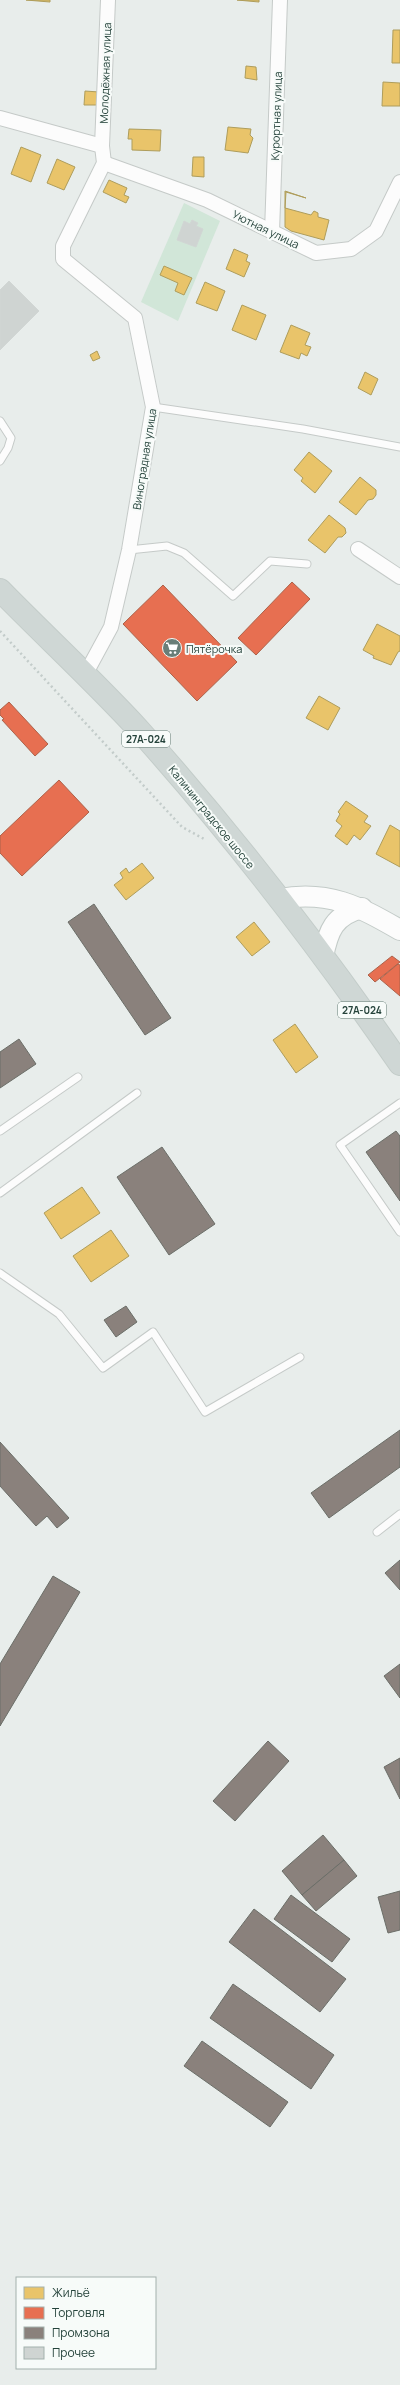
<svg xmlns="http://www.w3.org/2000/svg" width="400" height="2385" font-family="Manrope,sans-serif">
  <style>
    .green { fill: #d1e6d8 }
    .homes { fill: #e9c46a; stroke: #ae9d5c }
    .shops { fill: #e76f51; stroke: #ac624a }
    .industry { fill: #8a817c; stroke: #6b6e68 }
    .building { fill: #cfd4d2; stroke: #d1d6d4 }
    .lines { fill: none; stroke-linecap: round; stroke-linejoin: round }
    .service-casing { stroke: #c5cac8; stroke-width: 9 }
    .minor-casing { stroke: #c5cac8; stroke-width: 16 }
    .secondary-casing { stroke: #c3cbc8; stroke-width: 22 }
    .primary-casing { stroke: #c3ccc9; stroke-width: 24 }
    .path { stroke: #c3ccca; stroke-width: 2.5; stroke-dasharray: 2 3; stroke-linecap: butt }
    .service { stroke: #fcfcfc; stroke-width: 7 }
    .minor { stroke: #fcfcfc; stroke-width: 14 }
    .secondary { stroke: #fcfcfc; stroke-width: 20 }
    .primary { stroke: #cfd7d5; stroke-width: 22 }
    .labels { text-anchor: middle; dominant-baseline: central; stroke-width: 4; stroke-linejoin: round; paint-order: stroke }
    .shield { fill: #f7fbf9; stroke: #637a73; stroke-width: 1 }
    .shield-label { font-size: 10px; font-weight: bold; fill: #24423a }
    .street-label { font-size: 11px; fill: #24423a; stroke: #f7fbf9 }
    .poi-label { font-size: 11px; fill: #24423a; stroke: #f7fbf9; text-anchor: start }
  </style>
  <rect width="100%" height="100%" fill="#e8edeb"/>
  <polygon class="green" points="184,203 220,221 178,321 141,302"/>
  <g class="homes">
    <polygon points="26,0 50,0 50,2"/>
    <polygon points="237,0 259,0 259,2"/>
    <polygon points="393,30 400,30 400,63 392,63"/>
    <polygon points="246,66 256,67 257,80 245,78"/>
    <polygon points="383,82 400,83 400,106 382,106"/>
    <polygon points="85,91 99,92 98,105 84,105"/>
    <polygon points="228,127 251,129 250,135 253,138 248,153 225,150"/>
    <polygon points="129,129 161,130 160,151 132,150 132,139 128,139"/>
    <polygon points="21,147 41,155 31,182 11,174"/>
    <polygon points="193,157 204,157 204,177 192,176"/>
    <polygon points="57,159 75,167 64,190 47,183"/>
    <polygon points="109,180 127,188 124,195 129,197 126,203 103,192"/>
    <polygon points="285,191 306,198 286,192 285,208 311,215 314,211 318,213 318,217 329,220 324,240 291,231 285,227"/>
    <polygon points="234,249 248,255 246,261 250,263 244,277 226,269"/>
    <polygon points="164,266 192,278 184,295 175,291 178,283 160,275"/>
    <polygon points="205,282 225,291 217,311 196,303"/>
    <polygon points="242,305 266,315 256,340 232,330"/>
    <polygon points="291,325 310,333 305,345 311,347 307,356 301,353 299,359 280,352"/>
    <polygon points="97,351 100,358 93,361 90,355"/>
    <polygon points="365,372 378,379 371,395 358,388"/>
    <polygon points="309,452 332,471 315,493 301,481 303,478 294,470"/>
    <polygon points="360,477 376,490 376,495 373,499 368,500 356,515 339,502"/>
    <polygon points="329,515 345,528 346,533 342,537 338,537 325,553 308,540"/>
    <polygon points="377,624 400,636 400,651 398,652 391,665 373,658 374,656 363,650"/>
    <polygon points="319,696 340,708 328,730 306,718"/>
    <polygon points="346,801 368,816 364,822 371,826 360,840 354,835 347,845 335,836 342,826 336,821 340,814 338,812"/>
    <polygon points="390,825 400,831 400,867 376,854"/>
    <polygon points="142,863 154,878 126,900 114,885 123,878 120,873 126,868 129,873"/>
    <polygon points="254,922 270,942 252,956 236,937"/>
    <polygon points="295,1024 318,1057 296,1073 273,1040"/>
    <polygon points="82,1187 100,1213 61,1239 44,1213"/>
    <polygon points="111,1230 129,1256 91,1282 73,1256"/>
  </g>
  <g class="shops">
    <polygon points="292,582 310,599 256,655 238,638"/>
    <polygon points="163,585 237,662 197,701 123,624"/>
    <polygon points="9,702 48,744 35,756 2,720 4,719 0,715 0,710"/>
    <polygon points="59,780 89,812 22,876 0,853 0,836"/>
    <polygon points="392,956 400,962 375,982 368,975"/>
    <polygon points="398,964 400,965 400,996 380,979"/>
  </g>
  <g class="industry">
    <polygon points="94,904 171,1018 145,1035 68,922"/>
    <polygon points="19,1039 36,1064 0,1088 0,1052"/>
    <polygon points="396,1131 400,1136 400,1201 366,1152"/>
    <polygon points="162,1147 215,1224 169,1255 117,1177"/>
    <polygon points="126,1306 137,1322 116,1337 104,1320"/>
    <polygon points="400,1430 400,1467 329,1518 311,1493"/>
    <polygon points="0,1442 69,1518 57,1528 47,1516 36,1526 0,1486"/>
    <polygon points="400,1560 400,1590 385,1573"/>
    <polygon points="53,1576 80,1592 0,1726 0,1664"/>
    <polygon points="400,1664 400,1698 384,1676"/>
    <polygon points="268,1741 289,1761 235,1821 213,1801"/>
    <polygon points="400,1758 400,1799 384,1767"/>
    <polygon points="323,1835 344,1860 302,1895 282,1871"/>
    <polygon points="344,1860 357,1876 316,1911 302,1895"/>
    <polygon points="400,1891 400,1930 388,1933 378,1897"/>
    <polygon points="291,1895 350,1939 332,1962 274,1919"/>
    <polygon points="254,1909 346,1979 320,2012 229,1942"/>
    <polygon points="233,1984 334,2055 311,2089 210,2018"/>
    <polygon points="202,2041 288,2102 270,2127 184,2066"/>
  </g>
  <g class="building">
    <polygon points="192,220 198,223 196,226 203,229 196,247 177,240 184,221 190,224"/>
    <polygon points="9,281 39,311 0,350 0,290"/>
  </g>
  <g class="lines">
    <defs>
      <g id="service">
        <polyline points="153,407 303,429 400,447"/>
        <polyline points="0,421 11,438 8,448 0,461"/>
        <polyline points="129,550 167,546 184,553 233,596 270,561 307,564"/>
        <polyline points="400,1103 340,1145 400,1232"/>
        <polyline points="0,1131 78,1077"/>
        <polyline points="0,1193 137,1093"/>
        <polyline points="0,1273 59,1314 103,1368 153,1332 205,1412 300,1357"/>
        <polyline points="377,1532 400,1514"/>
      </g>
      <g id="minor">
        <polyline points="0,118 102,146"/>
        <polyline points="104,163 207,200 316,253 351,249 376,231 400,182"/>
        <polyline points="272,232 280,0"/>
        <polyline points="358,549 400,577"/>
        <polyline points="85,675 111,627 129,550 153,407 135,318 63,259 63,246 104,163 102,146 108,0"/>
      </g>
      <g id="secondary">
        <path d="M279 899C329 890 358 906 400 930"/>
        <path d="M323 957C328 931 334 915 362 908"/>
      </g>
      <path id="primary" d="M0 590C46 637 95 682 139 730 233 835 320 948 400 1064"/>
    </defs>
    <use href="#service" class="service-casing"/>
    <use href="#minor" class="minor-casing"/>
    <use href="#secondary" class="secondary-casing"/>
    <use href="#primary" class="primary-casing"/>
    <polyline class="path" points="0,631 182,827 206,840"/>
    <use href="#service" class="service"/>
    <use href="#minor" class="minor"/>
    <use href="#secondary" class="secondary"/>
    <use href="#primary" class="primary"/>
  </g>
  <defs>
    <symbol id="supermarket-disc" viewBox="-11 -11 22 22"><circle r="9.5" fill="#697e78" stroke="#f7fbf9"/><path d="M-6-5.5h2.5l.6 2H6L4.5 2H-2.5L-4.4-4H-6ZM-1.5 3.2a1.3 1.3 0 1 0 .1 0ZM3 3.2a1.3 1.3 0 1 0 .1 0Z" fill="#fff"/></symbol>
  </defs>
  <g fill-rule="evenodd">
    <use href="#supermarket-disc" x="161" y="637" width="22" height="22"/>
  </g>
  <g class="labels">
    <g class="shield">
      <rect x="122" y="731" width="48" height="16" rx="3"/>
      <rect x="338" y="1002" width="48" height="16" rx="3"/>
    </g>
    <g class="shield-label">
      <text x="146" y="739">27А-024</text>
      <text x="362" y="1010">27А-024</text>
    </g>
    <g class="street-label">
      <text transform="translate(105 73) rotate(-88)">Молодёжная улица</text>
      <text transform="translate(276 116) rotate(-88)">Курортная улица</text>
      <text transform="translate(266 229) rotate(26)">Уютная улица</text>
      <text transform="translate(144 459) rotate(-81)">Виноградная улица</text>
      <text transform="translate(212 817) rotate(51)">Калининградское шоссе</text>
    </g>
    <g class="poi-label">
      <text x="186" y="648">Пятёрочка</text>
    </g>
  </g>
  <rect x="16" y="2277" width="140" height="92" fill="#f7fbf9" stroke="#a3b1ad"/>
  <rect x="24" y="2287" width="20" height="12" fill="#e9c46a" stroke="#a3b1ad"/>
  <text x="52" y="2297" font-size="12" fill="#24423a">Жильё</text>
  <rect x="24" y="2307" width="20" height="12" fill="#e76f51" stroke="#a3b1ad"/>
  <text x="52" y="2317" font-size="12" fill="#24423a">Торговля</text>
  <rect x="24" y="2327" width="20" height="12" fill="#8a817c" stroke="#a3b1ad"/>
  <text x="52" y="2337" font-size="12" fill="#24423a">Промзона</text>
  <rect x="24" y="2347" width="20" height="12" fill="#cfd4d2" stroke="#a3b1ad"/>
  <text x="52" y="2357" font-size="12" fill="#24423a">Прочее</text>
</svg>
